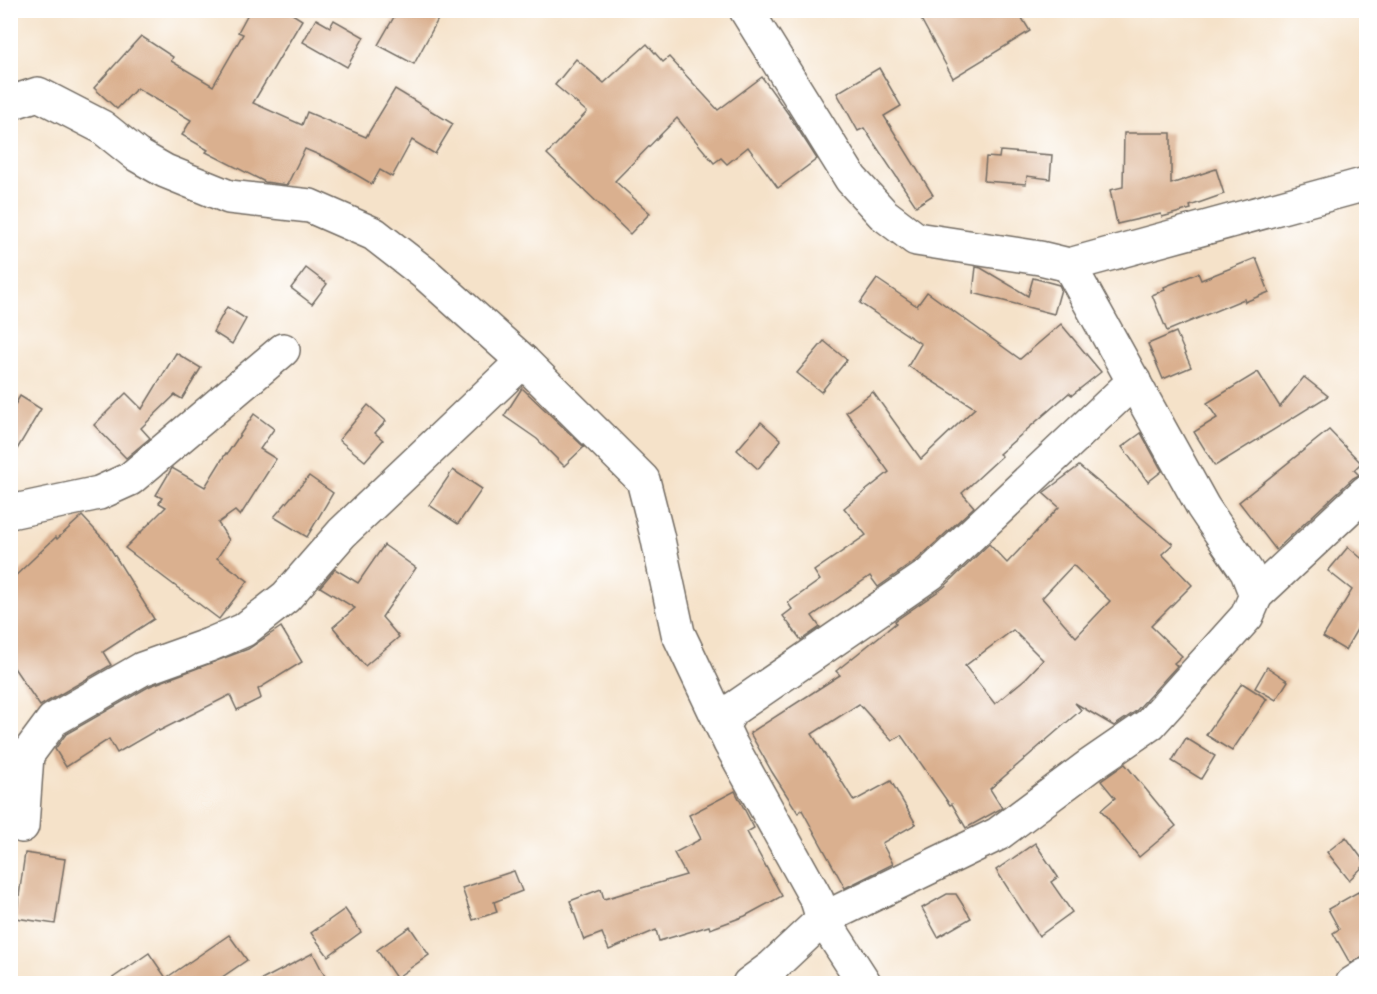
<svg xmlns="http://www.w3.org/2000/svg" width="1377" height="994" font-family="'EB Garamond',serif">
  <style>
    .building { fill: #dab08f; fill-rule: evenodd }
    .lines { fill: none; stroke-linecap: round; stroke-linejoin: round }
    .minor-casing { stroke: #726b62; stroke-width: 36 }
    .minor { stroke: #fff; stroke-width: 33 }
  </style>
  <rect width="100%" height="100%" fill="#fff"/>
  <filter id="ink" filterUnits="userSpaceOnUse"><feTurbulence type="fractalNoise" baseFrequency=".0167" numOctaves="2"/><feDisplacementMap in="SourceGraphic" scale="12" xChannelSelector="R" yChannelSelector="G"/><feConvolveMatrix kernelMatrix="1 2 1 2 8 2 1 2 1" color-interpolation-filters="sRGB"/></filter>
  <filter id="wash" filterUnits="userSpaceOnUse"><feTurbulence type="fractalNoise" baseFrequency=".008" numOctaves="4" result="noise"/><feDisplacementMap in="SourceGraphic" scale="24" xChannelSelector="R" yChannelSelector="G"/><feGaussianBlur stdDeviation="1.35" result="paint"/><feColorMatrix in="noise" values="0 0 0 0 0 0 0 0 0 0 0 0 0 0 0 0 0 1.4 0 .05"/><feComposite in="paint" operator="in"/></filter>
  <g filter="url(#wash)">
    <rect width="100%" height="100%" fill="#f5e2c9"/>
    <g id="blocks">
      <g class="building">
        <polygon points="250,10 286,10 302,20 253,103 302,125 307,112 366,137 395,89 453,124 435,154 412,140 392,177 380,170 372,184 331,160 305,149 287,185 265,182 206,152 208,150 182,135 191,120 137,88 117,109 94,88 141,36 173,57 171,61 213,86 243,34 238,32"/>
        <polygon points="398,10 443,10 414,64 378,45"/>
        <polygon points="916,10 1017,10 1030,31 953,78"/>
        <polygon points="316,19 330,27 334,20 364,37 347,67 303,42"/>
        <polygon points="647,44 663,62 669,57 718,110 762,77 789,115 817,159 778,188 748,147 727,164 721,158 714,163 677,118 615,181 650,213 630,234 547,154 587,112 555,85 576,59 604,83"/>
        <polygon points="879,68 901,106 884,116 933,195 916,206 864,128 858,131 837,93"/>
        <polygon points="1124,133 1171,133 1171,184 1216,169 1224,194 1190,206 1191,209 1162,217 1161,214 1117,224 1110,190 1123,187"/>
        <polygon points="1000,151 1052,155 1050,179 1027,176 1026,184 984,181 986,157 999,158"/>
        <polygon points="1256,258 1269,292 1245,302 1244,299 1167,331 1152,295 1165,290 1164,287 1198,273 1201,280"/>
        <polygon points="976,267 981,268 1028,296 1033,278 1059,285 1061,289 1054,314 973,293"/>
        <polygon points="306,268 327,284 312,304 291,288"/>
        <polygon points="877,279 917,306 927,292 1020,359 1061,324 1101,372 1072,395 1069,393 999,454 1002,456 962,493 974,507 918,559 878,587 870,576 812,616 820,627 801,640 783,616 792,609 788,603 820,580 814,571 866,535 844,508 889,472 846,412 873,392 921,459 975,408 908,366 921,344 860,303"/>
        <polygon points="227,307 246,319 232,344 213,332"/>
        <polygon points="1176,332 1191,367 1163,379 1148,344"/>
        <polygon points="824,341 847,360 821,392 797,373"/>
        <polygon points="176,353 201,368 182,399 175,395 141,428 150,438 126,458 94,425 126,393 142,409"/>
        <polygon points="1258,372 1280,407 1304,377 1328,396 1215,466 1194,432 1217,418 1207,403"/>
        <polygon points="522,388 584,447 564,466 537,439 504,416"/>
        <polygon points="20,396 41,409 10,461 10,413"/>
        <polygon points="368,405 386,421 375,433 383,440 365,461 339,440"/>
        <polygon points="254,414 274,429 260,449 276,459 240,516 235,511 218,523 229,540 217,558 248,581 219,619 125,548 166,507 159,503 162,498 156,495 172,468 205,487 226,453 227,454"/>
        <polygon points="761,422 781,440 758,469 737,450"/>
        <polygon points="1329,430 1361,463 1354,470 1359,475 1353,478 1276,550 1239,502"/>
        <polygon points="1141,433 1162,471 1148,482 1122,447"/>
        <path d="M1079 466 1173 544 1162 554 1192 585 1151 626 1182 656 1174 663 1177 666 1136 711 1114 726 1075 703 1081 710 990 789 1002 808 966 828 952 804 950 805 901 735 892 741 859 704 812 734 854 801 891 781 916 824 882 843 893 864 845 888 802 810 798 813 772 772 750 733 840 675 836 671 896 623 895 621 943 588 989 544 1007 563 1059 507 1043 493ZM1073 565 1110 601 1076 637 1042 598ZM1013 630 1043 660 1026 678 995 704 965 666Z"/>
        <polygon points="453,470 482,489 458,524 429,505"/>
        <polygon points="309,476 333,493 307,537 274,517"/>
        <polygon points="82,516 107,543 154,619 103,652 111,665 40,706 10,662 10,581 56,537 57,539"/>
        <polygon points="384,545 416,568 382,617 399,637 365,666 333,627 355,608 320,587 335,569 358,583"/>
        <polygon points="1348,547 1366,562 1366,614 1345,650 1323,637 1352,590 1328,571"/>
        <polygon points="281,627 302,662 258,689 261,698 237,710 230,695 159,731 158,729 117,753 109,739 66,767 55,749 66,734 150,686 248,649"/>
        <polygon points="1267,667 1288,681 1276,700 1255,688"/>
        <polygon points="1242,683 1267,699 1232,751 1206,735"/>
        <polygon points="1186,738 1215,756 1201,779 1172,761"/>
        <polygon points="1125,764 1176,826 1139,857 1101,810 1115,798 1101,781"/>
        <polygon points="735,791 754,828 747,832 782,896 745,916 710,929 709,926 659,941 656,930 609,950 602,933 584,940 570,901 601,889 604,899 686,875 674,853 701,839 689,815"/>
        <polygon points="1346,837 1366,864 1349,880 1327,852"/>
        <polygon points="1035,843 1058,877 1051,882 1072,912 1039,936 996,870"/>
        <polygon points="25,853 65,859 55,924 16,918"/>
        <polygon points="514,871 522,891 494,902 497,912 473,920 462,888"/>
        <polygon points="1358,892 1366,906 1366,956 1350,963 1333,933 1339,929 1328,909"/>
        <polygon points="947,894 956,894 971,918 938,937 922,908"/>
        <polygon points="345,909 361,932 328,956 311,933"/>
        <polygon points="410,927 429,955 396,978 377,950"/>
        <polygon points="229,935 247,960 212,984 104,984 149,953 166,978"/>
        <polygon points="313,953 329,984 254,984"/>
      </g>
    </g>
  </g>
  <g filter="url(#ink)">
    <use href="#blocks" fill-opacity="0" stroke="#726b62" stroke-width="1.5"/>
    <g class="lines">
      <defs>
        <g id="minor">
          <polyline points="746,10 851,179 883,214 916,239 1040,258 1069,265 1203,507 1247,572 1256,595 1247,616 1150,724 1089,766 998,834 823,919 865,984"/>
          <polyline points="10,103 38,94 102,127 137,155 165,171 229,197 310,206 374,234 428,276 523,361 643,480 657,535 678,633 722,726"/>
          <polyline points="1069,265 1366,184"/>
          <polyline points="10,512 99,493 130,479 283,350"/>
          <polyline points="1256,595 1366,492"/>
          <polyline points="22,826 27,755 53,720 142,669 209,645 244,630 286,597 342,533 523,361"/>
          <polyline points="749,984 772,967 823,919 817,900 730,743 722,726 732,710 930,574 1134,381"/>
          <polyline points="1352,984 1366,975"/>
        </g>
      </defs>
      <use href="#minor" class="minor-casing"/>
      <use href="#minor" class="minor"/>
    </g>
  </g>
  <rect width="1377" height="994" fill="none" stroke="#fff" stroke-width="36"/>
</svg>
